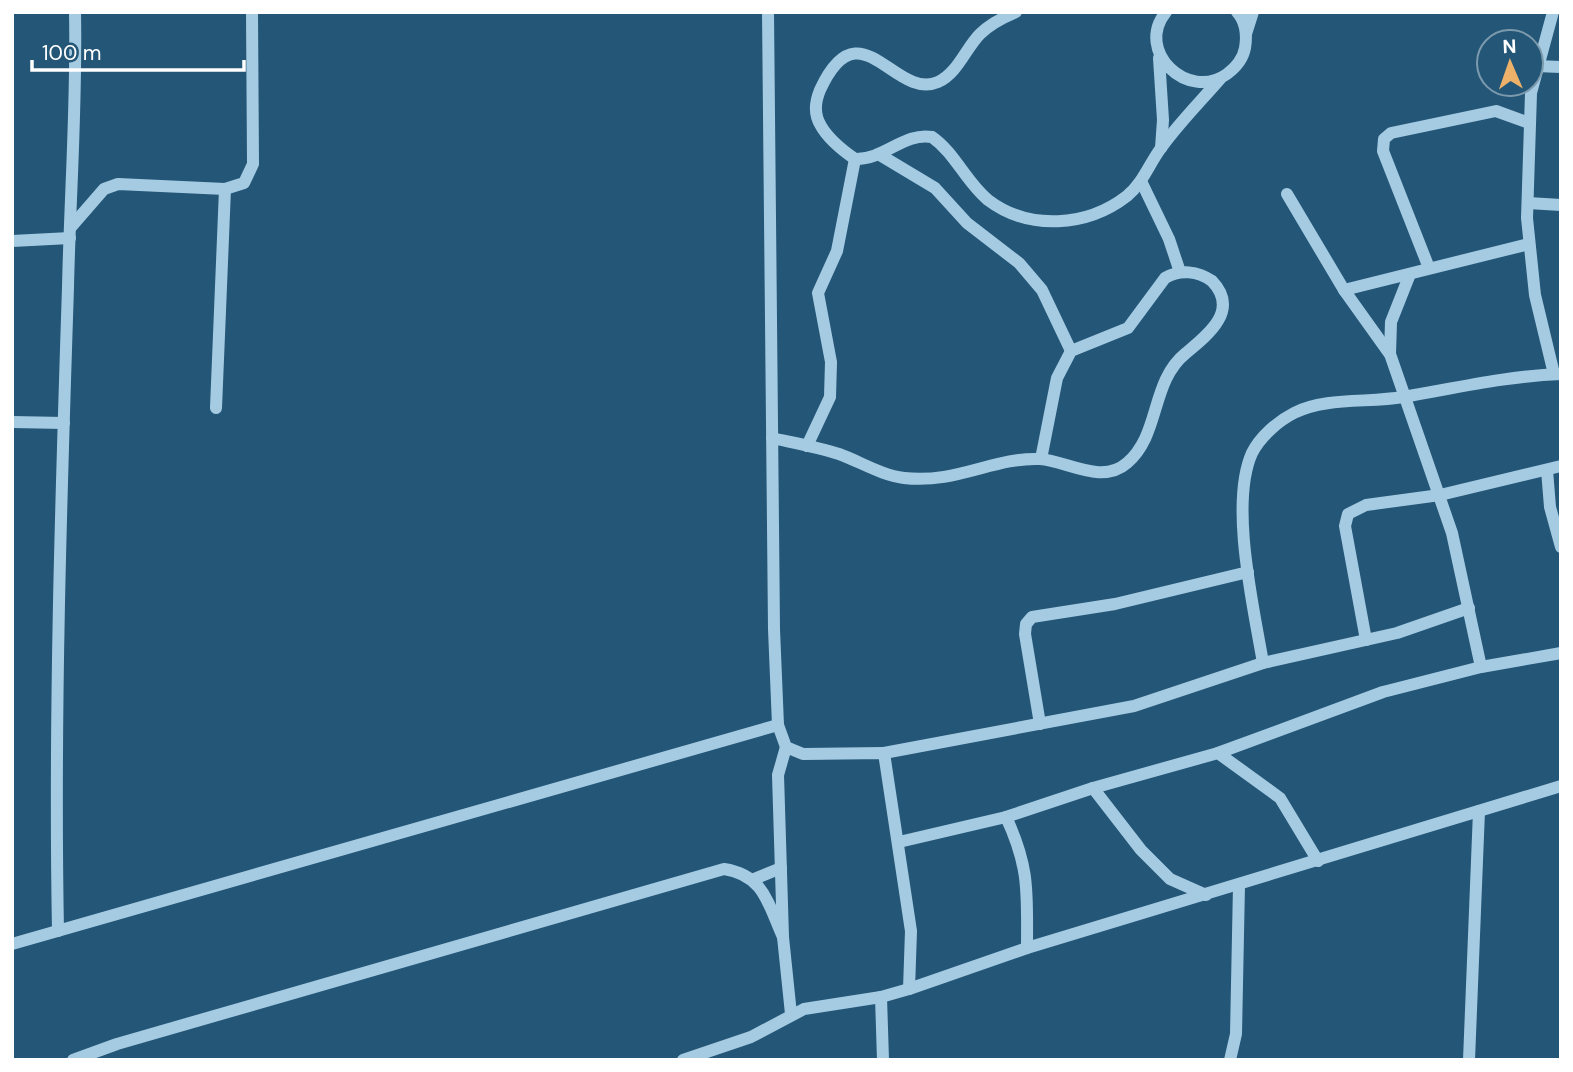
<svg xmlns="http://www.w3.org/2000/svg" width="1573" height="1072" font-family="'DM Sans',sans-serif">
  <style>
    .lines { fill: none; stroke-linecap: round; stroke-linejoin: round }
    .minor { stroke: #a5cbe3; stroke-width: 12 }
  </style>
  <rect width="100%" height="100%" fill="#245677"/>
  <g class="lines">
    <g class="minor">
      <polyline points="768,12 774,629 778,725 786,747 803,754 884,753 911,931 909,989 881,997 883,1060"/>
      <path d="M1016 12C1004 17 990 24 980 34 966 48 957 74 938 82 894 101 860 3 820 90 815 102 814 115 821 126 829 140 842 150 855 159 884 160 904 132 932 137 955 153 966 182 988 200 1029 231 1087 227 1127 196 1143 183 1149 164 1161 148 1178 124 1200 102 1220 79"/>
      <path d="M1166 12C1134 51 1188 102 1227 74 1235 68 1243 59 1245 48 1247 36 1246 22 1237 12"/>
      <polyline points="1553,12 1531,93 1527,218 1535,295 1554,374"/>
      <polyline points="1246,34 1253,12"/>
      <polyline points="1159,58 1163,120 1161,148"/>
      <polyline points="1536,66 1561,67"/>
      <polyline points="880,155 935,188 967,223 1019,263 1042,290 1071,351"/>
      <polyline points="1141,181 1169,239 1180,272"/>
      <polyline points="1287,194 1344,290 1389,353"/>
      <polyline points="1528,203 1561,205"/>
      <polyline points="71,227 104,189 118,184 225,189"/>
      <polyline points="12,241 70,238"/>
      <polyline points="1429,268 1383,151 1384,139 1391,133 1496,111 1529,123"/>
      <polyline points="1410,274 1391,322 1390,354 1452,533 1481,667"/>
      <polyline points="1344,290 1529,244"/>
      <polyline points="216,408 225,189 244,183 253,164 252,12"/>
      <polyline points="12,422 64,423"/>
      <path d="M772 438C795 443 818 447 839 454 861 462 881 475 904 478 957 484 994 457 1040 459 1067 461 1102 485 1127 463 1161 434 1150 382 1186 353 1208 335 1240 310 1212 281 1198 271 1180 269 1165 278L1128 328 1071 351 1057 378 1041 459"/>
      <polyline points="807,446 830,397 831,362 818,293 837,251 855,159"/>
      <polyline points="1547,470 1550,507 1561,547"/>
      <polyline points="1366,640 1345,526 1348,514 1366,505 1440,495 1561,466"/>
      <path d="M1263 663C1254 609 1229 504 1252 453 1260 437 1278 421 1294 413 1325 397 1369 403 1403 397 1456 388 1507 376 1561 374"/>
      <polyline points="1040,724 1025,634 1026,624 1032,617 1115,604 1248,572"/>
      <polyline points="786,747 778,775 783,937 791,1014"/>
      <polyline points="884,753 1134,706 1263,663 1397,633 1469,608"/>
      <polyline points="1218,753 1280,798 1318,861"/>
      <polyline points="1093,788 1141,850 1170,879 1206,895"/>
      <path d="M1006 817C1030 868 1027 894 1027 948"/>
      <polyline points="899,842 1006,817 1093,788 1218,753 1383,692 1481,667 1561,653"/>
      <polyline points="754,879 781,868"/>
      <path d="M58 931C54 717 61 501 68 287 70 195 77 104 75 12"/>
      <polyline points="12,944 778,725"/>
      <polyline points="909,989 1027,948 1561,786"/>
      <path d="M73 1060 117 1044 724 869C764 875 768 904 783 937"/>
      <polyline points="683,1060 751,1037 804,1009 881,997"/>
      <polyline points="1230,1060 1236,1034 1239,885"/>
      <polyline points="1469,1060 1479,811"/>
    </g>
  </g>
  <rect width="1573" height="1072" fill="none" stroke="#ffffff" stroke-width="28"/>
  <g transform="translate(1510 63) rotate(358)"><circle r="33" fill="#245677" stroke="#7c9aad" stroke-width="2"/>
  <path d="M0-5L12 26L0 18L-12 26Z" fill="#edb169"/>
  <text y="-10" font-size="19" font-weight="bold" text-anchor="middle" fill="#ffffff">N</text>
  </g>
  <path d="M32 60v10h212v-10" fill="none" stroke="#ffffff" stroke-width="3.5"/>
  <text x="42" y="60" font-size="21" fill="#ffffff" stroke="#245677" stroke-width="5" paint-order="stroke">100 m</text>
</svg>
